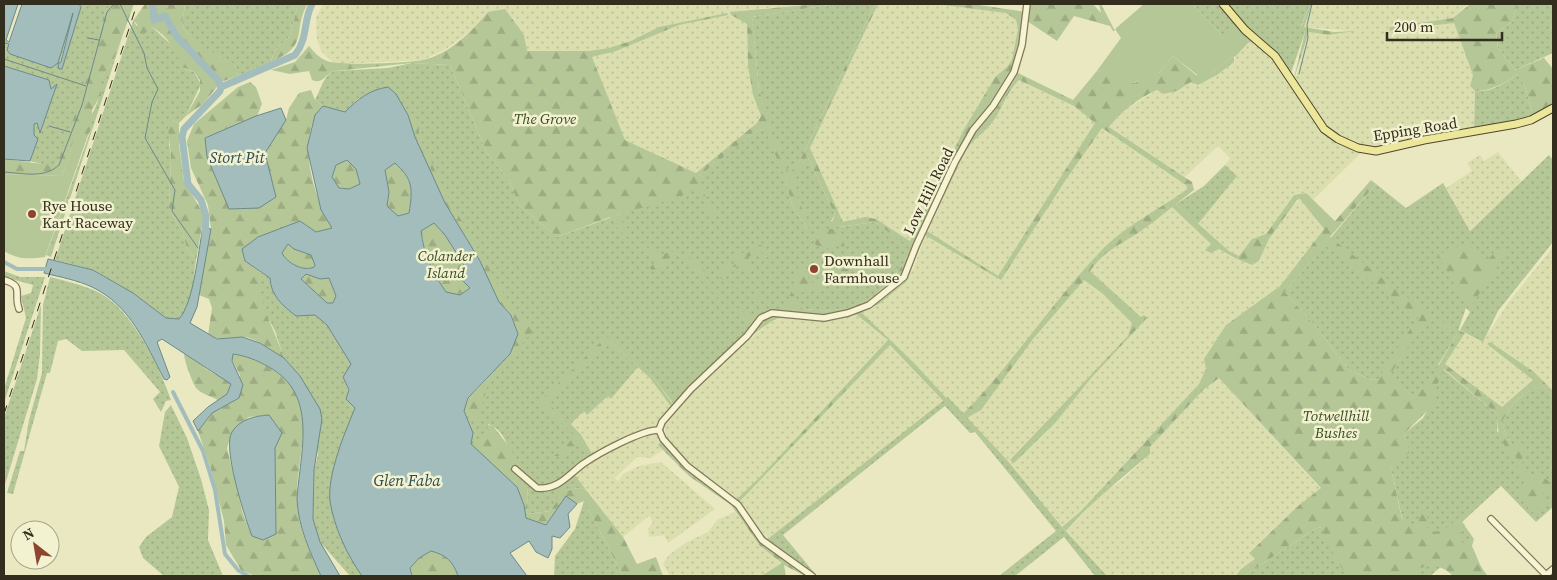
<svg xmlns="http://www.w3.org/2000/svg" width="1557" height="580" font-family="'Source Serif 4',serif">
  <style>
    .farmland { fill: url(#farmland-dots) }
    .grass { fill: url(#grass-dots) }
    .forest { fill: url(#forest-firs); fill-rule: evenodd }
    .green { fill: #b5c796 }
    .water { fill: #a3bdbc; stroke: #6b8a8a; fill-rule: evenodd }
    .lines { fill: none; stroke-linecap: round; stroke-linejoin: round }
    .stream { stroke: #6b8a8a; stroke-width: 1 }
    .canal { stroke: #a3bdbc; stroke-width: 4 }
    .river { stroke: #a3bdbc; stroke-width: 7 }
    .minor-casing { stroke: #82795a; stroke-width: 8 }
    .major-casing { stroke: #50462e; stroke-width: 9 }
    .minor { stroke: #f6f4d3; stroke-width: 5.5 }
    .major { stroke: #ece79a; stroke-width: 7 }
    .rail { stroke: #332d1d; stroke-width: 1; stroke-dasharray: 9 9; stroke-linecap: butt }
    .poi-dot { fill: #8d452e; stroke: #f2f1d0; stroke-width: 2 }
    .labels { text-anchor: middle; dominant-baseline: central; stroke-width: 5; stroke-linejoin: round; paint-order: stroke }
    .park-label { font-size: 15px; font-style: italic; fill: #394e25; stroke: #f2f1d0 }
    .street-label { font-size: 15px; fill: #332d1d; stroke: #f2f1d0 }
    .poi-label { font-size: 15px; fill: #332d1d; stroke: #f2f1d0; text-anchor: start }
    .water-label { font-size: 16px; font-style: italic; fill: #2d4b52; stroke: #f2f1d0 }
  </style>
  <defs>
    <pattern id="farmland-dots" width="8" height="8" patternUnits="userSpaceOnUse" patternTransform="scale(1.25)"><rect width="8" height="8" fill="#dbdfaf"/><path d="M2 2h.1M6 6h.1" fill="none" stroke="#bcc096" stroke-width="1.8" stroke-linecap="round"/></pattern>
    <pattern id="grass-dots" width="8" height="8" patternUnits="userSpaceOnUse" patternTransform="scale(1.25)"><rect width="8" height="8" fill="#b5c796"/><path d="M2 2h.1M6 6h.1" fill="none" stroke="#9cab81" stroke-width="1.8" stroke-linecap="round"/></pattern>
    <pattern id="forest-firs" width="22" height="20" patternUnits="userSpaceOnUse" patternTransform="scale(1.25)"><rect width="22" height="20" fill="#b5c796"/><path d="M5 1l3.5 6h-7zM16 11l3.5 6h-7z" fill="#9cab81"/></pattern>
  </defs>
  <rect width="100%" height="100%" fill="#eae8c1"/>
  <g class="farmland">
    <polygon points="323,4 817,4 745,10 731,15 747,23 748,67 753,95 761,116 757,123 696,173 625,140 581,51 526,51 524,35 488,12 476,27 446,49 423,60 335,64 321,51 317,39 316,18"/>
    <polygon points="878,4 935,4 1006,13 1016,20 1018,29 1012,59 1008,66 995,77 963,131 910,241 876,219 843,222 810,148"/>
    <polygon points="1313,4 1468,4 1453,18 1390,27 1389,31 1454,23 1473,75 1470,86 1475,91 1474,129 1377,148 1369,145 1313,200 1306,193 1294,195 1266,234 1252,239 1239,256 1229,251 1198,224 1237,176 1225,165 1230,158 1218,146 1185,177 1109,127 1127,108 1157,90 1169,93 1177,91 1191,82 1198,85 1217,75 1234,62 1235,57 1248,43 1256,38 1284,69 1296,77 1309,32 1328,35 1352,31 1303,27"/>
    <polygon points="1019,80 1074,106 1102,128 1187,186 1187,189 1168,203 1211,244 1206,250 1219,249 1235,258 1259,262 1269,239 1291,206 1300,199 1324,229 1280,286 1226,325 1219,378 1321,489 1298,506 1249,552 1255,559 1241,569 1236,576 1107,576 1066,531 1105,491 1121,481 1150,454 1148,439 1080,512 1062,527 1007,460 948,397 769,538 753,524 738,502 700,474 665,439 665,425 689,396 709,375 767,324 784,317 829,320 856,314 913,270 927,231 966,150 973,139 992,123 1014,85"/>
    <polygon points="1498,152 1522,182 1470,230 1446,188 1472,171 1467,163 1480,155 1484,161"/>
    <polygon points="1553,247 1553,398 1542,386 1502,407 1445,364 1465,333 1483,341 1508,303"/>
    <polygon points="638,367 650,378 674,411 663,422 663,439 659,445 663,450 651,458 637,457 615,478 618,481 623,474 639,466 661,462 715,509 668,543 664,535 649,537 648,529 653,522 649,516 623,537 572,471 571,425 584,411 587,414 608,396 611,399"/>
    <polygon points="735,512 760,546 783,563 761,576 670,576 663,564 669,555 685,543 708,532 717,520"/>
  </g>
  <g class="grass">
    <path d="M79 4H112L105 11C91 62 79 115 57 164L50 166 30 161 37 139 34 135V124L37 123 39 132 41 131 52 88H50L49 80 4 66V45L5 43 9 44 55 66 73 13 60 63 61 70 81 7Z"/>
    <path d="M185 4H298L290 36 274 51 271 62 238 76 235 65C214 53 194 47 182 25Z"/>
    <path d="M835 4H875L800 160 789 176 785 178 792 205 807 229 809 225C806 214 793 194 794 184 795 175 804 164 807 156L835 215 831 221 840 227 874 222 910 246C906 270 876 298 854 306 839 312 812 311 796 307L747 332 676 407 652 376 608 340 638 367 611 399 608 396 587 415 584 411 571 424 581 435 594 458 572 471 587 491 581 488 565 490 550 511 528 514 527 481 512 468C511 453 506 430 488 424V432L475 448 470 444 473 433 464 410 469 398 489 378 518 334 512 315 500 303 488 281 359 98 345 112 323 106 315 100C320 91 324 74 335 71L388 68 412 63 450 65 487 153 509 180 519 205 557 237 645 205 680 197 699 176 734 148 758 130 771 128 759 90 752 17Z"/>
    <polygon points="1192,4 1310,4 1301,26 1305,32 1291,73 1284,69 1256,38 1222,35"/>
    <polygon points="1518,4 1553,4 1553,53 1515,70 1498,48 1496,33 1512,22"/>
    <path d="M133 21 143 34 152 27 176 49 185 69 194 72 201 84 186 116 179 123 172 121 169 144 171 157 169 208 183 234 187 249 196 260C193 281 193 303 179 319L166 318 133 293 94 270 55 260Z"/>
    <polygon points="123,35 51,257 46,255 92,127 91,117 98,101 101,77 113,62"/>
    <path d="M1517 74 1525 86 1533 116 1474 129 1475 91C1489 93 1507 83 1517 74Z"/>
    <path d="M1549 155 1553 160V242L1498 311 1483 342 1460 330 1470 312 1466 308 1457 334 1438 365 1498 415 1497 431 1513 446 1506 436 1502 422C1509 408 1523 389 1540 388L1542 385 1553 398V507L1536 522 1501 486 1462 522 1474 539 1430 576H1415L1391 468 1409 452 1404 434 1423 418 1429 407 1414 398 1389 378 1371 380 1349 370 1317 328 1285 292 1376 184 1406 208 1443 183 1470 231Z"/>
    <polygon points="1225,165 1237,176 1198,224 1176,204 1204,186"/>
    <polygon points="4,271 20,277 45,277 4,403 4,389 26,318 21,296 31,293 33,285 4,277"/>
    <path d="M260 272 270 278C271 296 282 305 296 316L315 315 327 325 351 364 343 377 355 407 335 464 330 500 339 533 362 576H350L320 542 313 519 314 470 318 455 300 376 284 358 275 331 262 307 259 287Z"/>
    <path d="M50 277C66 281 83 285 98 292 132 309 159 366 171 400L166 401 161 412 153 399 160 392 124 350 82 351 66 339 58 341 50 373H47L13 494 7 493 20 451H24L29 420 42 373 43 305Z"/>
    <polygon points="41,305 40,354 37,379 4,488 4,418"/>
    <polygon points="948,397 1007,460 1062,527 1107,576 1095,576 1064,537 1015,576 999,576 1056,531 975,432 970,433 945,406 783,535 817,576 812,576 762,540 769,538"/>
    <polygon points="171,405 187,438 201,479 209,510 208,540 223,576 164,576 143,558 139,547 146,537 172,517 179,487 159,446 165,412"/>
    <polygon points="584,501 623,576 554,576 555,556 575,529"/>
    <polygon points="1322,527 1348,576 1244,576 1315,529"/>
  </g>
  <g class="forest">
    <path d="M112 4H134L113 62 101 77V95L92 110V127L87 138 76 135 62 176 4 174V159C16 160 49 166 57 164L80 100 105 11Z"/>
    <path d="M145 4H185L182 25C194 47 215 53 235 65L238 76 221 82 203 104 186 116 200 91V80L194 72 182 67C175 50 169 37 152 27L143 35 138 32 137 24 133 21Z"/>
    <path d="M298 4H307C292 34 310 45 271 62L274 51 290 36Z"/>
    <path d="M817 4H835L752 17 759 90 789 175 800 160 875 4H878L810 148 843 222 865 217 876 219 910 241 963 131 995 77 1008 66 1012 59 1018 29 1016 20 1006 13 935 4H972L1026 12 1016 72 1073 100 1096 72 1107 70 1135 83 1148 74 1159 73 1173 56 1196 75 1212 72 1234 56V62L1217 75 1198 85 1191 82 1177 91 1163 94 1157 90C1138 98 1122 111 1109 127L1192 182 1194 190 1176 204 1229 251 1239 256 1252 239 1266 234 1294 195 1306 193 1335 221 1371 180 1376 184 1330 237 1432 317 1465 333 1445 364 1502 407 1533 380 1487 344 1490 342 1534 372 1553 391V398L1542 385 1540 388C1523 389 1509 408 1502 422L1506 436 1513 446 1522 443 1526 447C1520 459 1521 467 1530 477L1538 472 1553 485V500L1545 491 1542 494 1547 500 1533 513 1514 492 1524 483 1517 474V459C1502 444 1496 436 1498 415L1444 369 1436 387V402L1404 434 1410 452 1391 468 1402 519 1413 524 1418 523 1423 509 1427 510 1428 532 1443 531 1461 516 1465 519 1462 522 1465 525 1460 531V539L1465 546 1474 539 1472 546C1477 556 1480 568 1488 576H1453C1442 565 1434 565 1419 568L1416 576H1348L1336 560 1321 527 1315 529 1244 576H1236L1241 569 1255 559 1249 553 1298 506 1321 488 1219 378 1203 390 1150 447V454C1121 479 1091 502 1066 531L1062 527 1080 512 1199 384 1206 369 1204 359 1226 325 1280 286 1324 229 1300 199 1297 200 1269 239 1259 261 1252 265 1235 258 1219 249 1211 253 1205 250 1211 244 1172 207C1161 216 1150 225 1138 233 1118 246 1104 251 1090 271L1141 317 1144 315 1147 318 1091 378 1056 422 1014 463 1010 460 1128 336 1132 323 1102 293 1084 280 1033 339 981 410 965 419 974 429 971 430 890 345 739 502 753 524 766 537 762 540 812 576H805L784 565 786 576H761L782 563 760 546 731 505 689 476 658 445 663 439 659 430 674 411 650 378 608 340 547 402 581 435 594 458 589 454 582 444 559 456H554L564 449 575 435 539 402 606 337 613 339 652 376 676 408 678 405 676 401 749 329 752 325C742 312 727 306 716 296 702 282 690 267 676 254 666 258 662 268 653 270L649 268 654 263 655 258 619 230 610 217 557 237 519 205 509 180 487 153 450 65 412 63 335 71C325 73 324 85 312 80L309 71 290 74 271 70 295 62 309 46C314 52 319 58 327 61 339 66 408 63 423 60 448 55 473 31 488 12L505 9 524 35 527 51H589L609 48 631 41 659 27 727 13 728 15 679 25 616 51 592 57 625 140 696 173 757 123 761 116 753 95 748 67 747 24 731 15 730 12ZM1019 80 1074 106 1095 123 998 276 927 231 966 150C973 139 983 134 991 124 1002 111 1006 92 1019 80ZM1102 128 1187 186V189C1159 210 1124 226 1100 252 1051 303 1012 365 962 415L914 363 861 312 879 304 906 282 925 235 1001 280 1065 181ZM765 129 785 178 792 205 807 229 810 225C806 214 791 190 795 181 798 172 804 165 807 156L835 215 830 226 839 227 874 222 909 246C907 270 876 298 854 306 840 312 810 311 796 307L795 295 808 290 821 289 854 267 837 229H824L810 235 816 245 828 248 839 243 849 262 848 266 817 284 809 281 805 264 798 267 794 286 784 309 766 312 754 322 749 316 718 296 702 278 707 273C690 258 682 245 658 256L635 238 617 215 681 197 692 186 703 200 712 219 716 216 705 196 699 176 758 130ZM1325 245 1418 318 1389 360 1379 379 1371 380 1349 370 1317 328 1285 292ZM856 314 888 340 761 476 736 500C720 488 672 455 665 438 662 432 664 428 666 423 678 402 755 327 777 319 790 315 804 320 818 320 831 320 843 317 856 314ZM1429 318 1457 334 1429 382 1414 398 1389 377 1399 360Z"/>
    <polygon points="1028,4 1093,4 1101,13 1099,4 1101,4 1115,31 1113,31 1110,26 1074,16 1057,41 1027,21"/>
    <polygon points="1310,4 1312,4 1304,27 1334,32 1355,31 1328,35 1309,32 1293,82 1305,32 1301,27"/>
    <path d="M1470 4H1518L1512 22 1496 33 1498 48 1515 70 1544 58 1553 69V104L1533 116 1525 86 1517 74C1505 84 1490 91 1475 91L1470 86 1473 75 1454 23 1389 31 1390 27 1453 18Z"/>
    <path d="M250 82 256 87 262 104 257 116 205 138 207 157 229 209 259 208 268 172 265 153 286 120 289 108 299 93 311 90 315 100 323 106C295 136 313 196 332 228L316 232 300 221 280 230 245 261 260 272C258 306 274 327 284 358 272 351 256 337 242 337 229 336 221 342 208 335L212 308 209 299 199 295 211 229 208 205 191 168 187 141 194 124 238 87Z"/>
    <polygon points="409,118 416,118 419,123 419,136 445,192 504,294 522,321 534,325 532,332 488,384 477,423 464,410 469,398 510,354 518,334 512,315 500,303 480,261 445,203"/>
    <polygon points="172,121 179,123 179,145 184,181 204,215 196,260 187,249 183,234 169,208 171,157 168,127"/>
    <polygon points="347,160 356,169 360,185 349,189 339,188 332,177 336,165"/>
    <path d="M395 163C413 180 413 189 409 213L398 216 387 206 389 192 385 170Z"/>
    <path d="M434 223 445 235 466 268 463 280 470 288 460 295 446 292C432 272 425 255 421 231Z"/>
    <polygon points="1469,241 1486,262 1496,251 1508,251 1469,309 1437,254 1450,251"/>
    <path d="M288 243 302 252 311 255 316 265 314 267C303 272 287 263 282 253Z"/>
    <polygon points="759,245 763,246 770,258 764,256 761,250 753,253 749,257 749,269 737,266 729,269 721,278 769,302 768,304 720,278 723,267 736,263 735,260 737,256"/>
    <polygon points="306,273 320,279 329,278 336,296 333,303 327,303 301,279"/>
    <path d="M184 354C195 358 201 366 211 372 218 376 225 378 232 384L227 394 219 401C212 396 203 395 197 389 193 385 184 360 184 354Z"/>
    <path d="M233 354C248 356 258 361 272 369 328 400 290 464 298 512 301 534 312 556 321 576H255L241 570 226 545 224 521 210 466 198 431 212 413 239 398 240 375 232 360ZM269 415 281 433 275 448 276 534 252 536 243 514 227 448 232 432 249 417Z"/>
    <polygon points="488,425 493,426 511,449 516,460 512,469 527,481 528,514 550,511 557,501 558,491 581,488 587,491 623,537 637,564 656,557 663,576 623,576 584,501 577,504 566,496 546,525 526,518 524,505 517,487 474,448 487,432"/>
    <path d="M431 551C446 555 453 561 458 576H412L410 568 419 558Z"/>
  </g>
  <g class="green">
    <path d="M1144 4H1192L1222 35 1239 25 1256 39 1248 43 1235 57 1234 56 1212 72 1200 77 1173 56 1159 73C1147 75 1139 82 1127 85 1117 74 1111 70 1096 72L1121 38 1115 29Z"/>
    <path d="M76 134 87 138 45 257C28 259 19 260 4 251V174L62 176Z"/>
  </g>
  <g class="water">
    <polygon points="4,4 18,4 6,40 9,42 22,4 79,4 81,7 62,69 59,69 58,64 61,62 73,13 58,63 51,68 10,54 7,50 9,44 5,43 4,45"/>
    <polygon points="4,66 49,80 51,89 57,84 40,133 37,123 34,124 34,135 38,139 30,161 4,159"/>
    <path d="M388 87 396 94 408 115 415 137 445 203 480 261 499 302 511 315 518 334 510 354 468 398 464 411 473 433 471 444 517 487 524 505 526 518 546 525 566 496 577 504 568 514 570 527 560 538 552 536V549L548 558 536 552 529 541 510 553 527 576H458C453 561 446 555 431 551L419 558 410 568 412 576H362C347 555 334 527 330 501 327 475 345 432 355 408L346 399 349 390 343 377 351 364 327 325 315 315 296 316C282 305 271 296 270 278L245 261 242 249 258 237 300 221 316 232 332 228 321 210 307 148 315 115 323 106 345 112C358 99 369 90 388 87ZM347 160 356 169 360 184 349 189 339 188 332 177 336 165ZM395 163C413 179 413 189 409 213L398 216 387 206 389 192 385 170ZM434 223 445 235 466 268 462 280 470 288 460 295 446 292C432 272 424 255 421 231ZM288 244 294 249 311 255 315 265 314 267C303 272 287 263 282 253ZM306 274 320 279 329 278 336 296 333 303H327L301 279Z"/>
    <polygon points="281,108 286,120 265,153 276,197 259,208 229,209 207,157 205,138 256,116"/>
    <path d="M203 227 211 229 197 307 190 323 217 339 242 337 260 343 284 358 300 376 320 409 322 419 314 470 313 519 320 542 340 576H321C310 552 298 526 297 499 300 452 319 395 269 367 256 360 247 356 233 354L232 361 243 385 239 398 212 413 198 431 193 421 208 407 227 394 231 384 162 339 157 342 170 377 167 380 164 379C146 344 130 305 92 287 77 280 60 277 44 273L48 259 93 270 133 293 166 318 179 319C194 302 198 252 203 227Z"/>
    <path d="M269 415 282 433 275 448 276 534 263 540 252 536C245 518 222 447 232 432 240 419 255 416 269 415Z"/>
  </g>
  <g class="lines">
    <g class="stream">
      <polyline points="120,4 144,53 147,68 158,89 152,102 145,138 175,190 172,211 198,248"/>
      <polyline points="88,38 99,40"/>
      <polyline points="4,59 86,86"/>
      <polyline points="1299,74 1308,38 1307,25 1312,4"/>
      <polyline points="49,126 70,132"/>
      <path d="M4 172C22 173 44 179 59 165L82 105 107 12 114 4"/>
    </g>
    <g class="canal">
      <polyline points="4,262 17,269 50,269"/>
      <polyline points="173,392 203,451 215,490 225,554 238,570 248,576"/>
    </g>
    <g class="river">
      <polyline points="153,4 154,20 165,16 177,37 218,80 221,87"/>
      <path d="M205 237 206 216 201 200 188 184 182 137 184 129 220 91 221 87 295 55C308 39 303 21 312 4"/>
    </g>
    <defs>
      <g id="minor">
        <path d="M4 280C25 286 13 294 19 309"/>
        <polyline points="659,430 662,422 691,389 747,336 761,318 772,313 824,318 848,313 869,305 904,277 916,246 955,162 973,130 993,106 1014,72 1022,45 1027,4"/>
        <polyline points="659,430 663,439 687,466 738,505 762,540 812,576"/>
        <path d="M515 469 537 488C558 490 567 476 583 464 599 453 641 430 659 430"/>
        <polyline points="1491,519 1546,575"/>
        <polyline points="1545,576 1553,569"/>
      </g>
      <polyline id="major" points="1223,4 1245,30 1275,56 1324,129 1338,139 1358,148 1376,151 1424,140 1516,124 1531,120 1553,108"/>
    </defs>
    <use href="#minor" class="minor-casing"/>
    <use href="#major" class="major-casing"/>
    <use href="#minor" class="minor"/>
    <use href="#major" class="major"/>
    <polyline class="rail" points="4,414 137,4"/>
  </g>
  <g class="poi-dot">
    <circle cx="32" cy="214" r="5"/>
    <circle cx="814" cy="269" r="5"/>
  </g>
  <g class="labels">
    <g class="park-label">
      <text x="545" y="118">The Grove</text>
      <text x="446" y="255">Colander<tspan x="446" dy="17">Island</tspan></text>
      <text x="1336" y="415">Totwellhill<tspan x="1336" dy="17">Bushes</tspan></text>
    </g>
    <g class="street-label">
      <text transform="translate(1415 129) rotate(-9)">Epping Road</text>
      <text transform="translate(928 191) rotate(-64)">Low Hill Road</text>
    </g>
    <g class="poi-label">
      <text x="42" y="205">Rye House<tspan x="42" dy="17">Kart Raceway</tspan></text>
      <text x="824" y="260">Downhall<tspan x="824" dy="17">Farmhouse</tspan></text>
    </g>
    <g class="water-label">
      <text x="237" y="157">Stort Pit</text>
      <text x="407" y="480">Glen Faba</text>
    </g>
  </g>
  <rect width="1557" height="580" fill="none" stroke="#332d1d" stroke-width="10"/>
  <g transform="translate(35 545) rotate(329)"><circle r="24" fill="#f2f1d0" stroke="#a6a388"/>
  <path d="M0-4L9 19L0 12L-9 19Z" fill="#8d452e"/>
  <text y="-8" font-size="14" font-weight="bold" text-anchor="middle" fill="#332d1d">N</text>
  </g>
  <path d="M1387 32v8h115v-8" fill="none" stroke="#332d1d" stroke-width="2.5"/>
  <text x="1394" y="32" font-size="15" fill="#332d1d" stroke="#f2f1d0" stroke-width="4" paint-order="stroke">200 m</text>
</svg>
